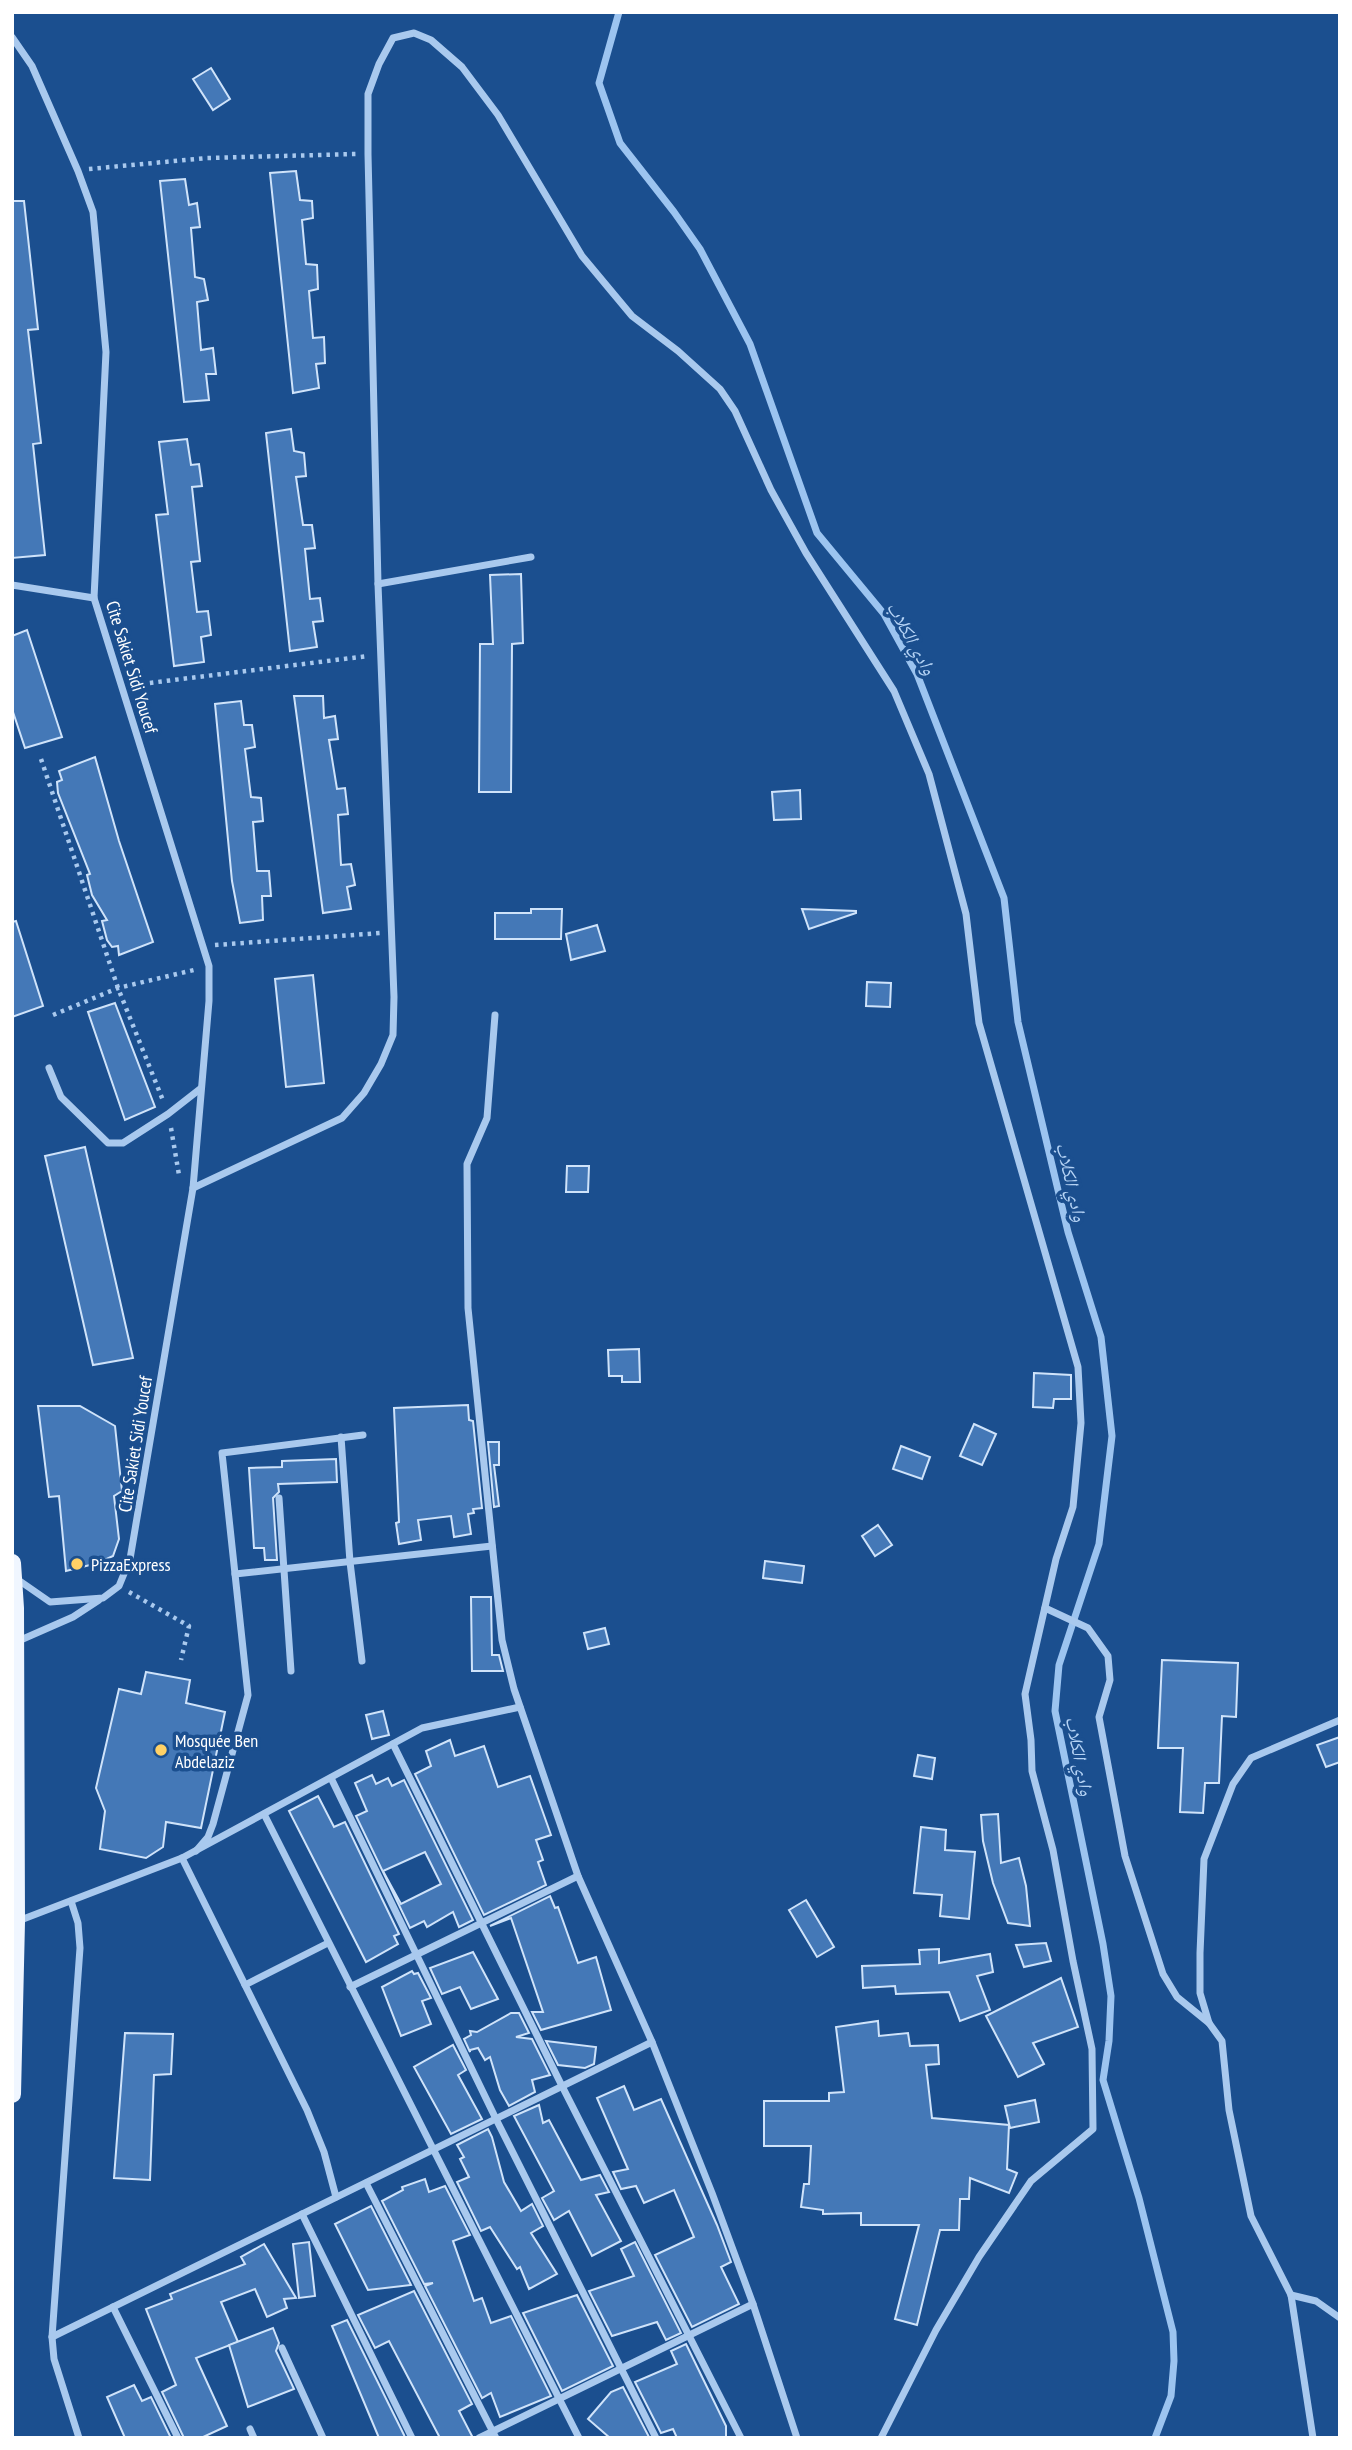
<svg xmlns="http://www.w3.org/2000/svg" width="1352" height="2450" font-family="'PT Sans Narrow','Noto Naskh Arabic',sans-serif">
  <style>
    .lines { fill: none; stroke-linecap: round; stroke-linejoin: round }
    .stream { stroke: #9cc4f0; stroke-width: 7 }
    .building { fill: #4478b7; stroke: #cfe3fa; stroke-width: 2; fill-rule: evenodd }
    .path { stroke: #a9c9ee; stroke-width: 4.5; stroke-dasharray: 3.5 5; stroke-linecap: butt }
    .minor { stroke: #a9c9ee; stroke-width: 7 }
    .primary { stroke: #f0f6ff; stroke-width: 18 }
    .poi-dot { fill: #ffd166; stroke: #1b4f8f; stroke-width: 2.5 }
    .labels { text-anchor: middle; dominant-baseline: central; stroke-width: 7; stroke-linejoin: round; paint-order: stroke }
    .street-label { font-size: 18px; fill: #fff; stroke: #1b4f8f }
    .poi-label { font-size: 18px; fill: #fff; stroke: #1b4f8f; text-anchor: start }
    .water-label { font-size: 19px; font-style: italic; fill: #b5d3f5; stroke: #1b4f8f }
  </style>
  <rect width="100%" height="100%" fill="#1b4f8f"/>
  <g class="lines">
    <polyline class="stream" points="619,12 599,83 620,143 674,212 700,249 750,344 817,533 884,614 917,674 1004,898 1018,1022 1068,1232 1101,1337 1112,1436 1099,1544 1059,1665 1055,1711 1103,1944 1111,1996 1109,2041 1103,2080 1139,2198 1173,2332 1174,2361 1171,2396 1155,2438"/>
  </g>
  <g class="building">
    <polygon points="211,68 230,99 213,110 193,79"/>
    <polygon points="296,171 300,200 312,201 313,218 302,220 306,264 317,265 318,289 309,291 313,338 324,337 325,363 316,364 319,388 293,393 270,173"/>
    <polygon points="185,179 189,205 197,203 200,227 191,228 195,277 204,279 208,300 197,302 201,350 213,348 216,374 206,374 209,400 184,402 160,181"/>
    <polygon points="12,201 24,201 38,329 28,330 41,443 33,444 45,555 12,558"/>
    <polygon points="291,429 294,451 304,453 306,476 296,477 303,525 312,525 315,548 305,549 310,599 320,598 323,621 313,622 317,647 290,651 266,433"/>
    <polygon points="187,439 191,465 199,464 202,486 192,487 200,561 191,562 197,612 208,611 211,635 201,637 204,662 174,666 156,515 168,514 159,442"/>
    <polygon points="521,574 523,643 512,644 511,792 479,792 480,644 493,644 490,575"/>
    <polygon points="27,630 62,737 25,748 12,709 12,636"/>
    <polygon points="294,696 323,696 324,718 335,716 338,739 329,740 337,789 345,788 348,814 338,815 341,865 351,864 355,885 347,887 351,909 323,913"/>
    <polygon points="241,701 244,725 252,725 255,747 245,749 251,797 261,798 263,821 253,822 257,871 269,871 271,896 262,896 263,920 240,923 232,881 215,704"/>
    <polygon points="95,757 119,841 153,942 119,955 118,946 112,947 107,940 102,921 107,920 92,895 87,875 90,874 58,793 57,782 62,780 59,771"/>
    <polygon points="800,790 801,819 774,820 772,792"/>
    <polygon points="531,909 562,909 561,939 495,939 495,913 531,913"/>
    <polygon points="802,909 856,911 856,913 809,929"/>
    <polygon points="16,921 43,1006 12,1017 12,922"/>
    <polygon points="597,925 605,951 571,960 566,934"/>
    <polygon points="313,975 324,1083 286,1087 275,979"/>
    <polygon points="867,982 891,983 890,1007 866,1006"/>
    <polygon points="115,1003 155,1107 125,1120 88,1012"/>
    <polygon points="85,1147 133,1358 93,1365 45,1156"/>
    <polygon points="567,1166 589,1166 588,1192 566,1192"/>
    <polygon points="639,1349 640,1382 622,1382 622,1376 609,1376 608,1350"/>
    <polygon points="1034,1373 1071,1375 1071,1399 1054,1399 1053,1408 1033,1407"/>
    <polygon points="468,1405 469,1420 473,1421 482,1508 473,1509 474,1513 468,1514 471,1534 454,1537 451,1516 418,1520 421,1540 399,1544 396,1523 399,1522 394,1408"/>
    <polygon points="38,1406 80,1406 115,1426 122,1491 114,1496 119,1539 113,1556 98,1563 66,1571 59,1496 49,1497"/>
    <polygon points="974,1424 996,1434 982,1465 960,1456"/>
    <polygon points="488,1442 499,1442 499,1465 494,1465 499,1506 494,1507"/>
    <polygon points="901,1446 930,1457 922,1479 893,1469"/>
    <polygon points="336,1459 337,1482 278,1484 279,1492 273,1498 277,1560 265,1560 264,1548 254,1548 249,1468 282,1467 282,1461"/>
    <polygon points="878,1525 892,1545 875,1556 862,1536"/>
    <polygon points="765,1561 804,1566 802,1583 763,1578"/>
    <polygon points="471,1597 491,1597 492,1655 499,1655 503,1671 472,1671"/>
    <polygon points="605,1628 609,1644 588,1649 584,1633"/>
    <polygon points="1162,1660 1238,1663 1236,1717 1222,1716 1219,1783 1205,1783 1203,1813 1180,1812 1183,1748 1158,1748"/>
    <polygon points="146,1672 190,1680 186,1703 225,1712 201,1828 166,1822 163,1847 146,1858 100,1849 105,1811 96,1788 119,1689 141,1694"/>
    <polygon points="383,1711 389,1735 372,1739 366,1715"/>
    <polygon points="1340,1737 1340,1762 1326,1767 1317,1745"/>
    <polygon points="450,1740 455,1756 484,1746 498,1787 530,1776 551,1835 536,1840 543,1860 538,1862 546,1885 484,1915 415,1774 431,1766 426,1751"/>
    <polygon points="918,1755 935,1758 932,1779 914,1776"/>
    <path d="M372 1775 376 1784 388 1778 392 1786 404 1780 473 1920 459 1927 453 1912 427 1927 424 1921 410 1928 356 1816 367 1811 355 1783ZM425 1852 441 1884 401 1904 383 1871Z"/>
    <polygon points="318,1796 334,1827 345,1822 399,1934 394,1936 398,1944 366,1962 289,1811"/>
    <polygon points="998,1814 1001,1863 1019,1858 1026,1886 1030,1926 1008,1923 993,1883 983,1841 981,1815"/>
    <polygon points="921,1827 946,1830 945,1850 975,1852 969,1919 940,1916 942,1895 914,1893"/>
    <polygon points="550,1896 555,1908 558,1907 578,1963 596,1957 611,2010 541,2030 532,2012 543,2012 511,1918 490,1926"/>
    <polygon points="806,1900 834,1947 817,1957 789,1910"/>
    <polygon points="1046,1943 1051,1961 1024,1967 1016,1945"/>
    <polygon points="939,1949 939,1963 990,1954 993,1972 977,1976 990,2010 960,2021 949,1992 896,1994 895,1986 863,1988 862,1966 920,1964 919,1950"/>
    <polygon points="473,1952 498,1999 471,2009 460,1987 442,1994 430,1968"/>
    <polygon points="412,1971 414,1974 418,1973 431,1998 422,2001 431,2024 401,2036 382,1987"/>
    <polygon points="1061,1978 1078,2027 1033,2043 1044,2064 1018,2077 986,2016"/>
    <polygon points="511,2013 519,2013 529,2033 516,2037 532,2039 550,2075 532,2080 535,2092 509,2106 500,2090 490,2057 485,2060 478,2048 470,2050 470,2052 464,2039 471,2035 470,2031 477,2032"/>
    <polygon points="878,2021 879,2036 908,2033 910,2046 938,2045 939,2064 926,2065 932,2118 1009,2125 1007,2169 1017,2173 1009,2193 970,2178 969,2199 960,2199 959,2230 940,2230 917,2325 895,2319 919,2225 861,2225 861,2213 823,2214 823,2210 801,2207 804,2184 809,2184 811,2146 764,2146 764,2101 829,2101 829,2093 844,2092 836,2027"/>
    <polygon points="125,2033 173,2034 171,2074 154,2075 150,2180 114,2178"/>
    <polygon points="546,2041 596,2047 594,2064 585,2068 558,2065"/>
    <polygon points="453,2045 466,2070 458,2075 482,2119 451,2134 414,2067"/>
    <polygon points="624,2086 634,2110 661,2099 717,2225 731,2262 721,2267 739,2304 692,2327 655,2255 694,2237 674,2190 644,2203 636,2186 621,2189 613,2172 628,2169 597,2098"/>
    <polygon points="1035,2100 1039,2122 1010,2128 1005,2106"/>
    <polygon points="539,2105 543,2123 549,2120 581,2180 600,2175 609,2192 596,2195 621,2241 592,2256 569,2211 554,2220 542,2198 554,2191 514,2116"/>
    <polygon points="488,2129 492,2137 504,2182 521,2211 532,2204 543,2226 531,2233 557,2274 529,2289 520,2267 517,2269 490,2227 481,2231 457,2182 469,2177 460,2159 464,2157 457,2145"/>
    <polygon points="425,2179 429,2192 445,2186 470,2235 453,2241 474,2301 482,2298 491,2323 511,2316 551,2396 500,2417 491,2393 482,2398 425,2286 433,2283 424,2284 382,2201 403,2190 402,2187"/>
    <polygon points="371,2206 411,2285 368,2290 335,2224"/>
    <polygon points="309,2242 315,2296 299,2298 293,2244"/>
    <polygon points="635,2242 681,2333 666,2340 657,2322 612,2336 589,2291 634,2276 621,2249"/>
    <polygon points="264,2244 296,2298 284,2299 287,2308 267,2317 255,2289 221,2302 238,2342 196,2358 227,2426 201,2438 184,2438 162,2392 176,2385 146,2309 172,2299 170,2294 245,2264 241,2257"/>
    <polygon points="414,2291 472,2404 459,2411 473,2438 440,2438 389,2341 375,2348 358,2315"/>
    <polygon points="577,2295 613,2366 562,2391 523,2313"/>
    <polygon points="347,2320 404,2435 405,2438 379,2438 332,2326"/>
    <polygon points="273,2328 279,2343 276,2351 294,2389 248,2407 229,2345"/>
    <polygon points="686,2344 726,2426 726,2438 677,2438 673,2429 661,2433 635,2382 677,2364 671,2351"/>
    <polygon points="134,2385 142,2401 151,2397 171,2438 125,2438 107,2397"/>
    <polygon points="623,2387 649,2437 610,2438 588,2419 611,2392"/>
  </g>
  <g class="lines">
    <g class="path">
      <polyline points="89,169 207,158 356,154"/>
      <polyline points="12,194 13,194"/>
      <polyline points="133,685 368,656"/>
      <polyline points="41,759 118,988 164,1103"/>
      <polyline points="215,945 381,933"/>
      <polyline points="53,1015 118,988 198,969"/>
      <polyline points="171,1128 179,1175"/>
      <polyline points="129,1592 189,1626 181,1660"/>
    </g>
    <g class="minor">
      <polyline points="12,37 32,66 78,171 93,212 106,352 94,598 209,966 209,1001 193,1188 130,1559 119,1586 103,1598 50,1602 14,1577"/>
      <polyline points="378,584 531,557"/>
      <polyline points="12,585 94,598"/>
      <polyline points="495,1015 487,1118 467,1164 468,1308 502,1640 514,1689 578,1876 652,2042 712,2193 753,2304 797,2438"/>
      <polyline points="49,1068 61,1097 108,1143 123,1143 168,1114 200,1089"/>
      <polyline points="193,1188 342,1118 364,1093 381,1064 393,1035 394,997 378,584 368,154 368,94 379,64 393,38 414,33 431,40 462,67 498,115 582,256 632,316 678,351 720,389 735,411 771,490 806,553 894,691 929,774 966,914 979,1023 1078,1367 1081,1423 1073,1507 1056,1559 1025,1694 1031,1740 1032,1771 1053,1850 1073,1961 1092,2049 1093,2129 1031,2181 979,2257 936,2330 881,2438"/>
      <polyline points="341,1437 350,1562 362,1661"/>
      <polyline points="279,1498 291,1671"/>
      <polyline points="235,1574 492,1546"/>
      <polyline points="1045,1608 1088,1628 1108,1656 1110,1680 1099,1717 1125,1856 1163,1974 1177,1997 1209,2023"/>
      <polyline points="16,1642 73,1617 99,1600"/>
      <polyline points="393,1744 562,2086 741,2438"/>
      <polyline points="331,1778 496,2119 656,2438"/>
      <polyline points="264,1814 579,2438"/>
      <polyline points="196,1851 208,1837 213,1824 248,1695 222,1453 363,1435"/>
      <polyline points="182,1858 307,2110 324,2152 336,2197"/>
      <polyline points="71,1901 78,1923 80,1948 52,2337 54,2359 79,2438"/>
      <polyline points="18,1921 182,1858 422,1728 520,1707"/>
      <polyline points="245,1985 328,1943"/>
      <polyline points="350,1987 578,1876"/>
      <polyline points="366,2183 496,2438"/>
      <polyline points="302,2214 412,2438"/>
      <polyline points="1291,2295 1316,2301 1340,2318"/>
      <polyline points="113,2307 178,2438"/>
      <polyline points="52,2337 652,2042"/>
      <polyline points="282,2348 323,2438"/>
      <polyline points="250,2429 254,2438"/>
      <polyline points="479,2438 753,2304"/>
      <polyline points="1313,2438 1291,2295 1251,2216 1229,2110 1222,2041 1209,2023 1200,1993 1200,1953 1204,1859 1233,1784 1251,1758 1340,1720"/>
    </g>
    <polyline class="primary" points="12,1563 15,1608 16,1922 12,2094"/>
  </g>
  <g class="poi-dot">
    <circle cx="77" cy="1564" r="7"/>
    <circle cx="161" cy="1750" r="7"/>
  </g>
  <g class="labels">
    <g class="street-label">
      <text transform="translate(132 667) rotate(73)">Cite Sakiet Sidi Youcef</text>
      <text transform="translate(135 1444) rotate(-81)">Cite Sakiet Sidi Youcef</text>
    </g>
    <g class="poi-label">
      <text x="91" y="1564">PizzaExpress</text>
      <text x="175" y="1740">Mosquée Ben<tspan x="175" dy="21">Abdelaziz</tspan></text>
    </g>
    <g class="water-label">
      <text transform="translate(912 638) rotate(61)">وادي الكلاب</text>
      <text transform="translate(1072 1182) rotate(77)">وادي الكلاب</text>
      <text transform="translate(1080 1756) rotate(79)">وادي الكلاب</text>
    </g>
  </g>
  <rect width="1352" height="2450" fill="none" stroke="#ffffff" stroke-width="28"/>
</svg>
